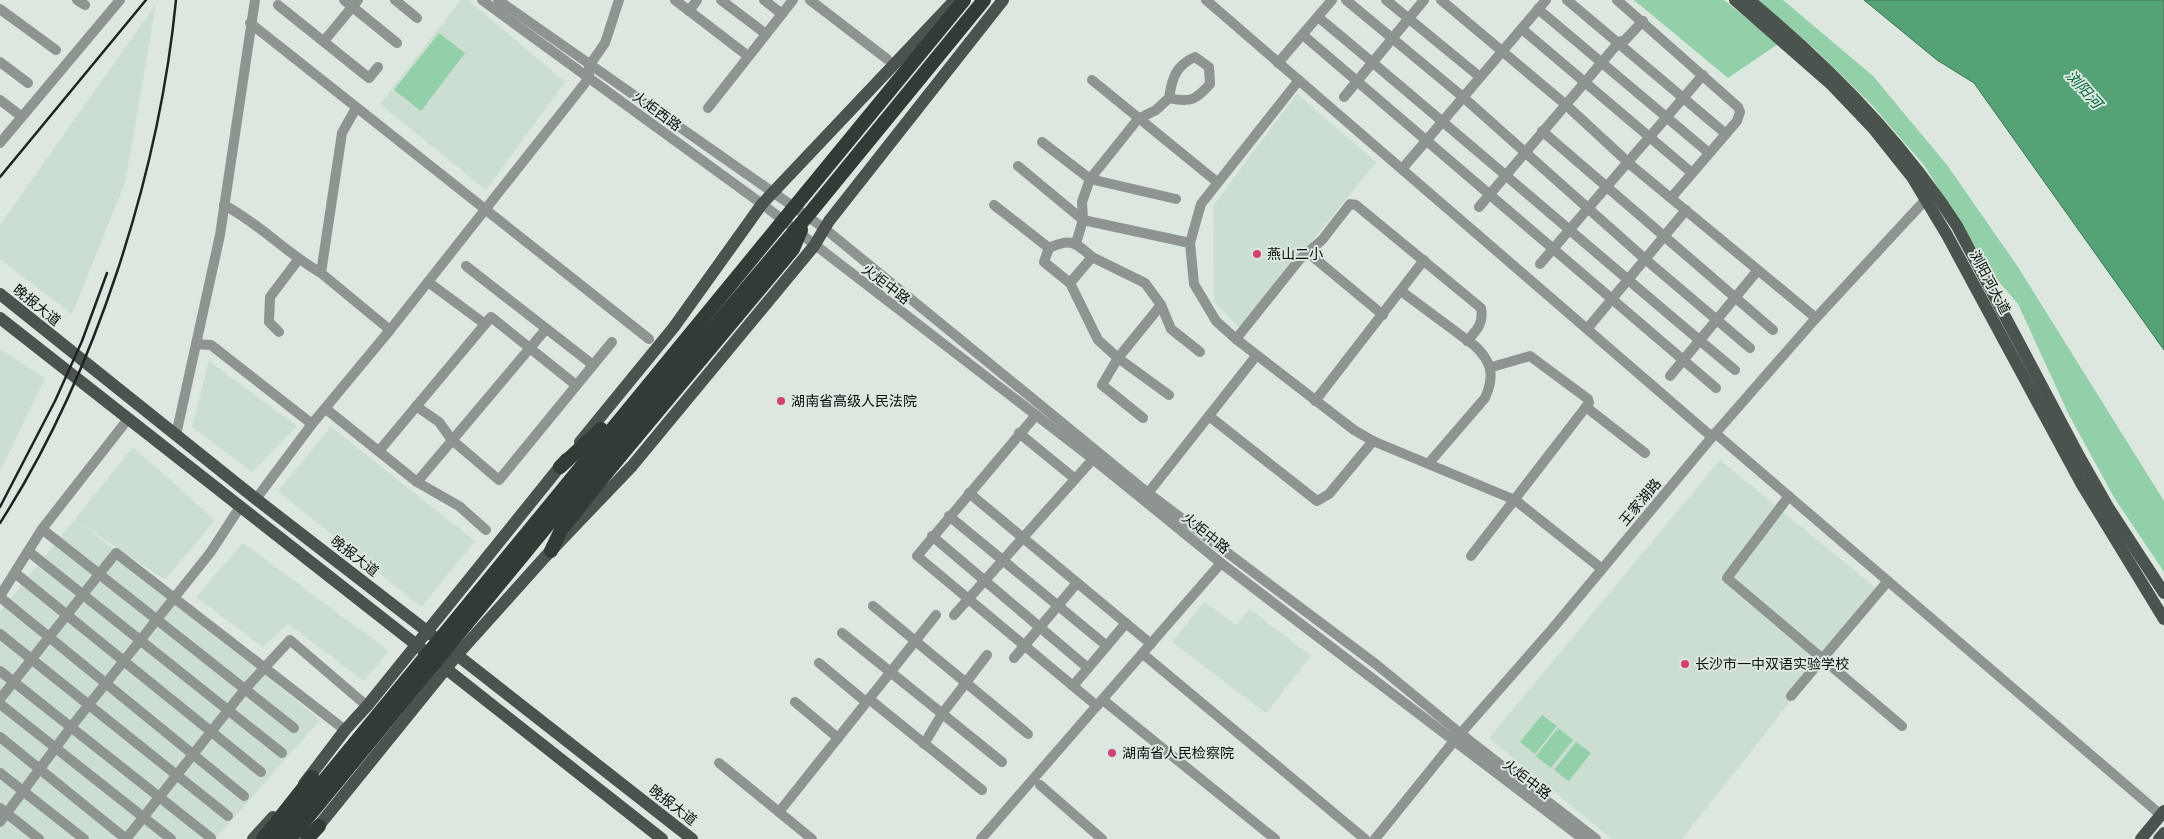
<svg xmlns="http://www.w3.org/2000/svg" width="2164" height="839" font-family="'Asap Condensed','Noto Sans SC',sans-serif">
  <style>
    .built { fill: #cbded1 }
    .green { fill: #93d0aa }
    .water { fill: #54a275; stroke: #3e7655 }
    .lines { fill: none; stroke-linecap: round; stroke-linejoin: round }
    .minor { stroke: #8e9490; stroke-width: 10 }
    .major { stroke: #4a534d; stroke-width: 12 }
    .highway { stroke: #323c36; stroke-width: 14 }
    .rail { stroke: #1f2421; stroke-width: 2.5 }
    .highway-bridge { stroke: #323c36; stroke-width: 14 }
    .poi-dot { fill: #cf4273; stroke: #dbe7df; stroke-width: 2 }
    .labels { text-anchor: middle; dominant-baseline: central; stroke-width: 4; stroke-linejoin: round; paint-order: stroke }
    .street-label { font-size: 14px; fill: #0a0e0b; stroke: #dbe7df }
    .poi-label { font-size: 14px; fill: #0a0e0b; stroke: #dbe7df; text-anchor: start }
    .water-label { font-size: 15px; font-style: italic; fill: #03663b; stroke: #dbe7df }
  </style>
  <rect width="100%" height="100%" fill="#dbe7df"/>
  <g class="built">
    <polygon points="461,0 468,0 565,82 486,190 380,104"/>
    <polygon points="156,4 125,183 72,314 0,259 0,225"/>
    <polygon points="1297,94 1376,162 1241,329 1214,302 1213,206"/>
    <polygon points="0,349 45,378 0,471"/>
    <polygon points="209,361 297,426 252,472 192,427"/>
    <polygon points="331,427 475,541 421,607 278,491"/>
    <polygon points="133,447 215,520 165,580 82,524 320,720 215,839 0,839 0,612"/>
    <polygon points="1720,460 1878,590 1682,839 1612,839 1489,738"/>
    <polygon points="243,543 389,651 364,681 288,624 263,647 196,597"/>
    <polygon points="1204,602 1236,625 1250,609 1311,656 1266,713 1172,642"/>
  </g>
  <g class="green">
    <polygon points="1634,0 1724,0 1778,44 1728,78"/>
    <polygon points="1758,0 1783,0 1873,76 1947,165 2018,267 2164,501 2164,572 2115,499 2069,415 2018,304 1993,275 1924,165 1870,103 1816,50"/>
    <polygon points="439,33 465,53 421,111 394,90"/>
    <polygon points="1542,715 1557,726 1535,754 1520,742"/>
    <polygon points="1558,728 1573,740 1551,768 1536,756"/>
    <polygon points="1576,742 1591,753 1569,781 1554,770"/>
  </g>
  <polygon class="water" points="1864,0 2164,0 2164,350 1974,83 1937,60"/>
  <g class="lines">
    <g class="minor">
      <polyline points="77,0 85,5"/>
      <polyline points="344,0 397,43"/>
      <polyline points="395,0 417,18"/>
      <polyline points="482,0 762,204 1093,459 1221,563 1583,839"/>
      <polyline points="498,0 824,228 1148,493 1377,665 1461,734 1596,839"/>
      <polyline points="675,0 748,56"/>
      <polyline points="721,0 766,34"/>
      <polyline points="764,0 782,14"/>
      <polyline points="810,0 887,59"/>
      <polyline points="1206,0 1712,437"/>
      <polyline points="1346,0 1463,97 1645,259 1750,348"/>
      <polyline points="1386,0 1480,77"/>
      <polyline points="1441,0 1565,104 1632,166 1816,318"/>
      <polyline points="1567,0 1726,134"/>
      <polyline points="1617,0 1738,107 1740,112 1737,121 1671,198"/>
      <polyline points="278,5 369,78 378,67"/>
      <polyline points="0,9 56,50"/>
      <polyline points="1538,9 1709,153"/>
      <polyline points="689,11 697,0"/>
      <path d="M1318 17C1458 133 1595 253 1735 370"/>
      <polyline points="250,23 649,339"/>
      <polyline points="1522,29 1692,173"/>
      <polyline points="1303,35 1716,388"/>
      <polyline points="324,41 358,0"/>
      <polyline points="0,62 28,83"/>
      <polyline points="1278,63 1332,0"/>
      <polyline points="1092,80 1217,182"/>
      <polyline points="1299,80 1201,204 1190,243 1194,284 1216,321 1236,339 1354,430 1373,441 1515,500 1602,569"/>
      <polyline points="1344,97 1424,0"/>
      <polyline points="0,100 21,116"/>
      <polyline points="356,108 342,133 321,273 390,330"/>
      <polyline points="708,108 793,0"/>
      <polyline points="1542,131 1773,330"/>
      <polyline points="1042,142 1090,179 1176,199"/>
      <polyline points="0,143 120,0"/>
      <polyline points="1018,166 1083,220 1190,243"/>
      <polyline points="1402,169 1546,0"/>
      <path d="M224 205C259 223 286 253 321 273"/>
      <polyline points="994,205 1049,248 1044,262 1070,283"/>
      <polyline points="1479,207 1619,42 1625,40 1643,21"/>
      <path d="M1076 243 1083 220 1082 202 1090 179 1138 119 1156 110 1169 98C1190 103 1196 100 1210 84L1209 67 1195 57C1176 65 1172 78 1169 98"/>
      <path d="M1049 248C1071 238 1075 242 1092 257L1070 283 1098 340 1118 358 1169 395"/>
      <polyline points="1307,252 1383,315"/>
      <polyline points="1092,257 1145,283 1161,305 1171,329 1200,352"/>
      <polyline points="1540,264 1703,75"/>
      <polyline points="466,266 593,365"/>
      <polyline points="428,282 485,324"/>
      <path d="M1401 291 1475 346C1492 362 1495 376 1485 398L1429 463"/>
      <polyline points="1587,329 1686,210"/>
      <polyline points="279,332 269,322 270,297 298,260"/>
      <path d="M1236 339 1300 259 1322 240 1350 204 1356 205 1481 308C1484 323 1477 330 1467 341"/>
      <polyline points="196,344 211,345 312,424"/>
      <polyline points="1670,376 1758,270"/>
      <polyline points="1315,401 1424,260"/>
      <polyline points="416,406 439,422 452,440 499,480 612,342"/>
      <polyline points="1586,407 1645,453"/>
      <polyline points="326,409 417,482 459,506 486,530"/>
      <polyline points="1036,415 917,556 1097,706"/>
      <polyline points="1209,416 1317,501 1329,494 1373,441"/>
      <polyline points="1143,418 1102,385 1118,358 1161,305"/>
      <polyline points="1019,433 1074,478"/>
      <polyline points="1715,433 2161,815"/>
      <polyline points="176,435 220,235 255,0"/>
      <polyline points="379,451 491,317 576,385"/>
      <polyline points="417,482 546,329"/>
      <polyline points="969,493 1151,644"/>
      <polyline points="1789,496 1727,578 1902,726"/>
      <polyline points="1145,497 1256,356"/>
      <polyline points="256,499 312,424 390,330 589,78 589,66 605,43 619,0"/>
      <polyline points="949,516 1107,646"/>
      <polyline points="42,529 294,728"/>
      <polyline points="932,536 1088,668"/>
      <polyline points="28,551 282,753"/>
      <polyline points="1471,556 1589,403 1588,399 1530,356 1492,367"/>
      <polyline points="15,573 261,772"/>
      <polyline points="0,596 42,529 128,419"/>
      <polyline points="0,597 244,796"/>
      <polyline points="873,606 1028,734"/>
      <polyline points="954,615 1093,459"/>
      <polyline points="842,633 1002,762"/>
      <polyline points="0,634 228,816"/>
      <polyline points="1143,654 1365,839"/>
      <polyline points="1014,658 1077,583"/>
      <polyline points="819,663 866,702"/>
      <polyline points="0,671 211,838"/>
      <polyline points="1073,686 1126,623"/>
      <polyline points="1791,696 1888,581"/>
      <polyline points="0,699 116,553 345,730"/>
      <polyline points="869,699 982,790"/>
      <polyline points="1103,700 1275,839"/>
      <polyline points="795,702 838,738"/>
      <polyline points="0,704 171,839"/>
      <polyline points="0,737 126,839"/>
      <polyline points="924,744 942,714 987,655"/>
      <polyline points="719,763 812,839"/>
      <polyline points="0,773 84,839"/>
      <polyline points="1040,785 1102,839"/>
      <polyline points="0,808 39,839"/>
      <polyline points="779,812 936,615"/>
      <polyline points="0,822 71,727 210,553 240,507"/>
      <polyline points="126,839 245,689 290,640 367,706"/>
      <polyline points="981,839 1221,563"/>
      <polyline points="1375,839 1454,741 1553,628 1712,437 1816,318 1929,196"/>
    </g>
    <g class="major">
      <polyline points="1735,0 1832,85 1873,128 1912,177 1947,235 2081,483 2164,619"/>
      <path d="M1749 0C1829 66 1901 139 1957 226L2079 456 2108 507 2164 593"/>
      <polyline points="0,294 256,499 432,635"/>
      <polyline points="0,318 423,650"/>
      <polyline points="580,442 674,327 762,204 955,0"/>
      <polyline points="452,651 692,839"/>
      <polyline points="440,664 662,839"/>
      <polyline points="304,784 345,730 367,706 566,459"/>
      <polyline points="313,833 457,655 545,557 632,466 814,246 829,221 1003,0"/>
      <polyline points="253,839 273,817"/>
      <polyline points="2141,839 2164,811"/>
      <polyline points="2159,839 2164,833"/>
    </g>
    <g class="highway">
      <polyline points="560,467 601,429"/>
      <polyline points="551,551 561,530 613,465"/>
      <polyline points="263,839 312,777"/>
      <polyline points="307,839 319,826"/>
    </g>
    <g class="rail">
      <polyline points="0,177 146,0"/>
      <polyline points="0,507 55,401 82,341 107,273"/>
      <path d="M0 523C95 375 159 174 176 0"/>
    </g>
    <g class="highway-bridge">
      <polyline points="613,465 793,249 801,230"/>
      <polyline points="276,839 964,0"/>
      <polyline points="290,839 602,459 809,214 984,0"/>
    </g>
  </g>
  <g class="poi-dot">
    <circle cx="1257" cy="254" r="5"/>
    <circle cx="781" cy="401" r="5"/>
    <circle cx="1685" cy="664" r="5"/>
    <circle cx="1112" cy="753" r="5"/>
  </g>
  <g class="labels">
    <g class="street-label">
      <text transform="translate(657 111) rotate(36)">火炬西路</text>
      <text transform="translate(1990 282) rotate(62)">浏阳河大道</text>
      <text transform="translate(886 284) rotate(37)">火炬中路</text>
      <text transform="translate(37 305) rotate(39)">晚报大道</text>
      <text transform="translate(1640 502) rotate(-50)">王家湖路</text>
      <text transform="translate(1206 533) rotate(39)">火炬中路</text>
      <text transform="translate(355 556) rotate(38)">晚报大道</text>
      <text transform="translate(1527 779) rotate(37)">火炬中路</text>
      <text transform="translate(673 805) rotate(38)">晚报大道</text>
    </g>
    <g class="poi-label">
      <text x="1267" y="254">燕山二小</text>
      <text x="791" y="401">湖南省高级人民法院</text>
      <text x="1695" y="664">长沙市一中双语实验学校</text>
      <text x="1122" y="753">湖南省人民检察院</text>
    </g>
    <g class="water-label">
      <text transform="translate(2084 89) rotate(48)">浏阳河</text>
    </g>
  </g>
</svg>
